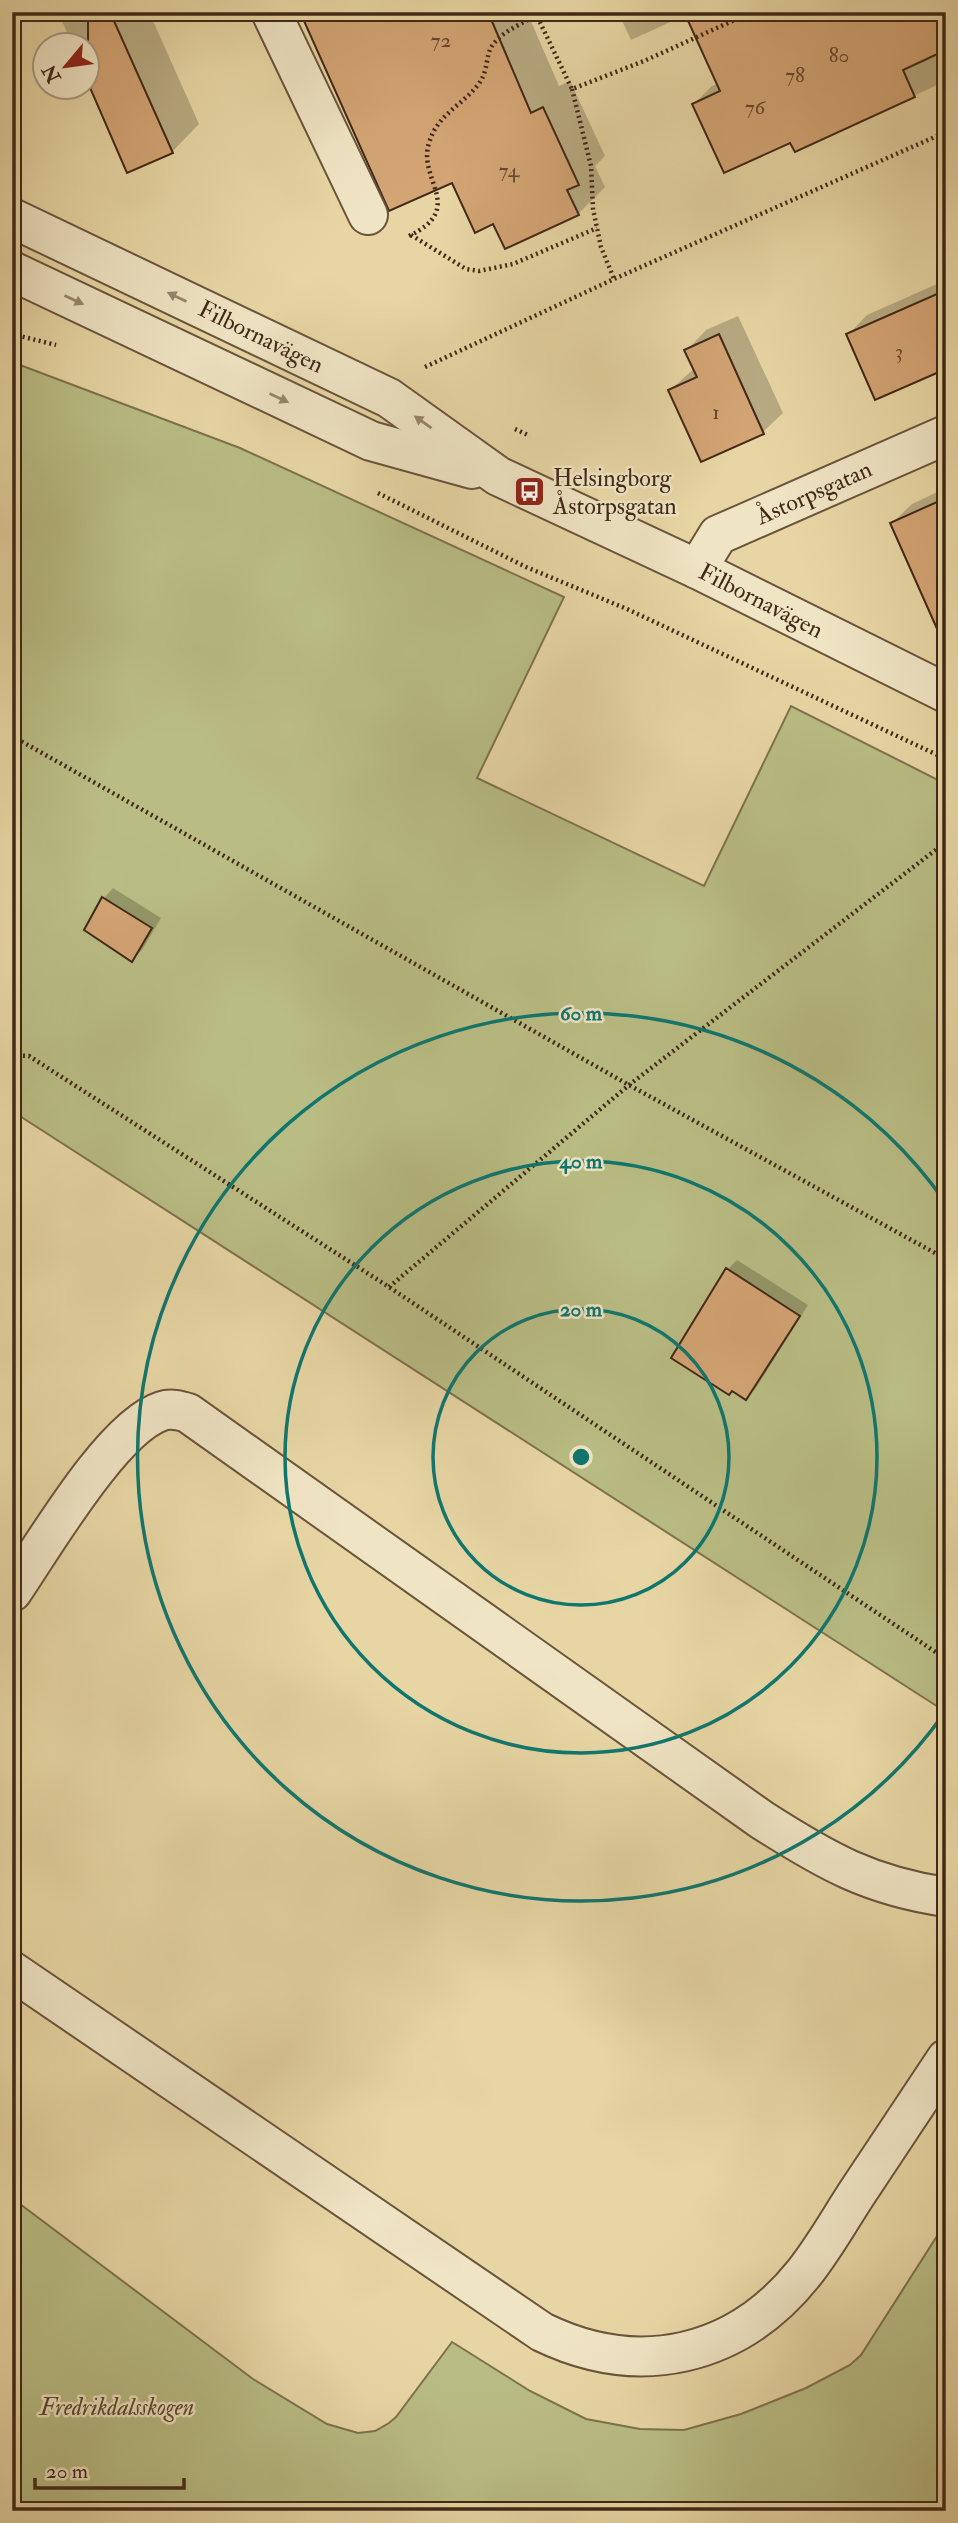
<svg xmlns="http://www.w3.org/2000/svg" width="958" height="2523" font-family="'IM FELL Double Pica',serif">
  <style>
    .green { fill: #b9bd84; stroke: #7d724e; stroke-width: 2 }
    .shadow { fill: #0003 }
    .building { fill: #d3a474; stroke: #412818; stroke-width: 2 }
    .lines { fill: none; stroke-linecap: round; stroke-linejoin: round }
    .minor-casing { stroke: #6a543b; stroke-width: 42 }
    .path { stroke: #412818; stroke-width: 4.5; stroke-dasharray: 2 3.5; stroke-linecap: butt }
    .minor { stroke: #efe4c4; stroke-width: 38 }
    .oneway { fill: #98866e }
    .ring { fill: none; stroke: #0f766e; stroke-width: 3.5 }
    .labels { text-anchor: middle; dominant-baseline: central; stroke-width: 5; stroke-linejoin: round; paint-order: stroke }
    .number-label { font-size: 21px; fill: #66472f }
    .street-label { font-size: 24px; fill: #412818; stroke: #efe4c4 }
    .poi-label { font-size: 24px; fill: #412818; stroke: #efe4c4; text-anchor: start }
    .park-label { font-size: 24px; font-style: italic; fill: #59462e; stroke: #efe4c4 }
    .centre { fill: #0f766e; stroke: #efe4c4; stroke-width: 3.5 }
    .ring-label { font-size: 21px; text-anchor: middle; font-weight: bold; fill: #0f766e; stroke: #efe4c4; stroke-width: 5; stroke-linejoin: round; paint-order: stroke }
  </style>
  <rect width="100%" height="100%" fill="#e7d6a4"/>
  <filter id="stains"><feTurbulence type="fractalNoise" baseFrequency=".00286" numOctaves="4"/><feColorMatrix values="0 0 0 0 .2 0 0 0 0 .09 0 0 0 0 .02 0 0 0 .5 -.17"/></filter>
  <radialGradient id="worn" r=".72"><stop offset=".6" stop-color="#630" stop-opacity="0"/><stop offset="1" stop-color="#630" stop-opacity=".3"/></radialGradient>
  <g class="green">
    <polygon points="12,362 240,448 564,597 477,778 704,886 791,706 946,784 946,1712 12,1111"/>
    <polygon points="12,2198 253,2379 327,2424 358,2433 375,2431 389,2423 396,2417 452,2342 530,2391 586,2419 640,2429 684,2430 741,2414 806,2388 850,2365 861,2355 946,2222 946,2511 12,2511"/>
  </g>
  <g class="shadow">
    <polygon points="58,12 149,12 199,124 172,152 128,171 88,79 88,46 73,46"/>
    <polygon points="302,12 527,12 559,86 570,81 605,156 595,166 605,187 578,214 494,222 453,180"/>
    <polygon points="618,12 692,12 631,40"/>
    <polygon points="946,12 946,81 795,150 791,141 694,104 712,86 719,83"/>
    <polygon points="946,280 946,367 848,335 867,315"/>
    <polygon points="738,316 783,413 763,432 670,390 695,368 687,350 706,330"/>
    <polygon points="946,488 946,578 892,523 912,504"/>
    <polygon points="113,888 161,918 142,950 132,960 86,930 104,898"/>
    <polygon points="737,1260 808,1305 756,1388 746,1398 727,1270"/>
  </g>
  <g class="building">
    <polygon points="88,12 110,12 173,153 127,173 88,83"/>
    <polygon points="300,12 488,12 531,113 543,107 579,185 567,190 579,215 505,249 493,224 475,233 452,183 389,211"/>
    <polygon points="684,12 946,12 946,50 903,70 915,97 795,152 790,143 724,173 692,104 720,91"/>
    <polygon points="946,290 946,369 875,400 846,334"/>
    <polygon points="719,334 764,434 701,462 668,390 697,377 684,350"/>
    <polygon points="946,498 946,649 890,523"/>
    <polygon points="102,897 152,928 132,962 84,930"/>
    <polygon points="726,1268 800,1316 746,1400 732,1391 729,1395 671,1358"/>
  </g>
  <g class="lines">
    <defs>
      <g id="minor">
        <polyline points="271,12 368,215"/>
        <polyline points="12,218 389,398 498,476 697,569 946,693"/>
        <polyline points="12,271 371,441 472,469"/>
        <polyline points="697,569 718,535 946,435"/>
        <path d="M12 1592C43 1547 112 1427 162 1411 171 1408 179 1410 188 1413L762 1820C826 1861 870 1886 946 1897"/>
        <path d="M12 1971 542 2332C639 2379 737 2357 804 2273 824 2248 840 2219 857 2193 887 2148 916 2104 946 2059"/>
      </g>
    </defs>
    <use href="#minor" class="minor-casing"/>
    <g class="path">
      <polyline points="535,12 572,89 644,61 752,12"/>
      <polyline points="572,89 591,166 593,209 601,247 614,279"/>
      <polyline points="411,235 466,269 479,271 513,264 597,228"/>
      <path d="M409 236C467 208 417 180 429 143 437 115 461 106 477 86 489 72 485 56 492 46 501 32 523 23 537 15"/>
      <polyline points="12,334 56,345"/>
      <polyline points="425,367 614,279 946,132"/>
      <polyline points="515,429 530,436"/>
      <polyline points="378,493 526,567 627,609 946,759"/>
      <polyline points="12,736 629,1085 946,1259"/>
      <polyline points="12,1055 29,1056 389,1287 946,1659"/>
      <polyline points="389,1287 629,1085 946,842"/>
    </g>
    <use href="#minor" class="minor"/>
  </g>
  <defs><path id="oneway-solid" d="M-6-.8H1V-3.2L6.5 0L1 3.2V.8H-6Z" transform="scale(1.75)"/></defs>
  <g class="oneway">
    <use href="#oneway-solid" transform="translate(177 297) rotate(-154)"/>
    <use href="#oneway-solid" transform="translate(74 300) rotate(25)"/>
    <use href="#oneway-solid" transform="translate(279 398) rotate(25)"/>
    <use href="#oneway-solid" transform="translate(423 422) rotate(-145)"/>
  </g>
  <g class="ring">
    <circle cx="581" cy="1457" r="148"/>
    <circle cx="581" cy="1457" r="296"/>
    <path d="M945 1712A444 444 0 1 1 945 1202"/>
  </g>
  <defs>
    <symbol id="bus-square" viewBox="-11 -11 22 22"><rect x="-9" y="-9" width="18" height="18" rx="4" fill="#8f2418" stroke="#efe4c4"/><path d="M-5-6H5V4H4V6H2V4H-2V6H-4V4H-5ZM-3.5-4V0h7V-4ZM-3.5 1.2v1.5H-2V1.2ZM2 1.2v1.5H3.5V1.2Z" fill="#fff"/></symbol>
  </defs>
  <g fill-rule="evenodd">
    <use href="#bus-square" x="512" y="474" width="35" height="35"/>
  </g>
  <g class="labels">
    <g class="number-label">
      <text x="441" y="40">72</text>
      <text x="839" y="55">80</text>
      <text x="795" y="75">78</text>
      <text x="755" y="107">76</text>
      <text x="509" y="170">74</text>
      <text x="899" y="351">3</text>
      <text x="716" y="412">1</text>
    </g>
    <g class="street-label">
      <text transform="translate(261 337) rotate(26)">Filbornavägen</text>
      <text transform="translate(814 493) rotate(-24)">Åstorpsgatan</text>
      <text transform="translate(761 601) rotate(27)">Filbornavägen</text>
    </g>
    <g class="poi-label">
      <text x="553" y="478">Helsingborg<tspan x="553" dy="28">Åstorpsgatan</tspan></text>
    </g>
    <g class="park-label">
      <text x="117" y="2407">Fredrikdalsskogen</text>
    </g>
  </g>
  <circle cx="581" cy="1457" r="10" class="centre"/>
  <g class="ring-label">
    <text x="581" y="1020">60 m</text>
    <text x="581" y="1168">40 m</text>
    <text x="581" y="1316">20 m</text>
  </g>
  <rect width="958" height="2523" fill="none" stroke="#e7d6a4" stroke-width="42"/>
  <rect x="14" y="14" width="930" height="2495" fill="none" stroke="#412818" stroke-width="3.5"/>
  <rect x="21" y="21" width="916" height="2481" fill="none" stroke="#412818" stroke-width="2"/>
  <g transform="translate(66 66) rotate(241)"><circle r="33" fill="#efe4c4" stroke="#a9997f" stroke-width="2"/>
  <path d="M0-5L12 26L0 18L-12 26Z" fill="#8f2418"/>
  <text y="-10" font-size="19" font-weight="bold" text-anchor="middle" fill="#412818">N</text>
  </g>
  <path d="M35 2478v10h149v-10" fill="none" stroke="#412818" stroke-width="3.5"/>
  <text x="46" y="2478" font-size="21" fill="#412818" stroke="#efe4c4" stroke-width="5" paint-order="stroke">20 m</text>
  <rect width="100%" height="100%" filter="url(#stains)"/>
  <rect width="100%" height="100%" fill="url(#worn)"/>
</svg>
